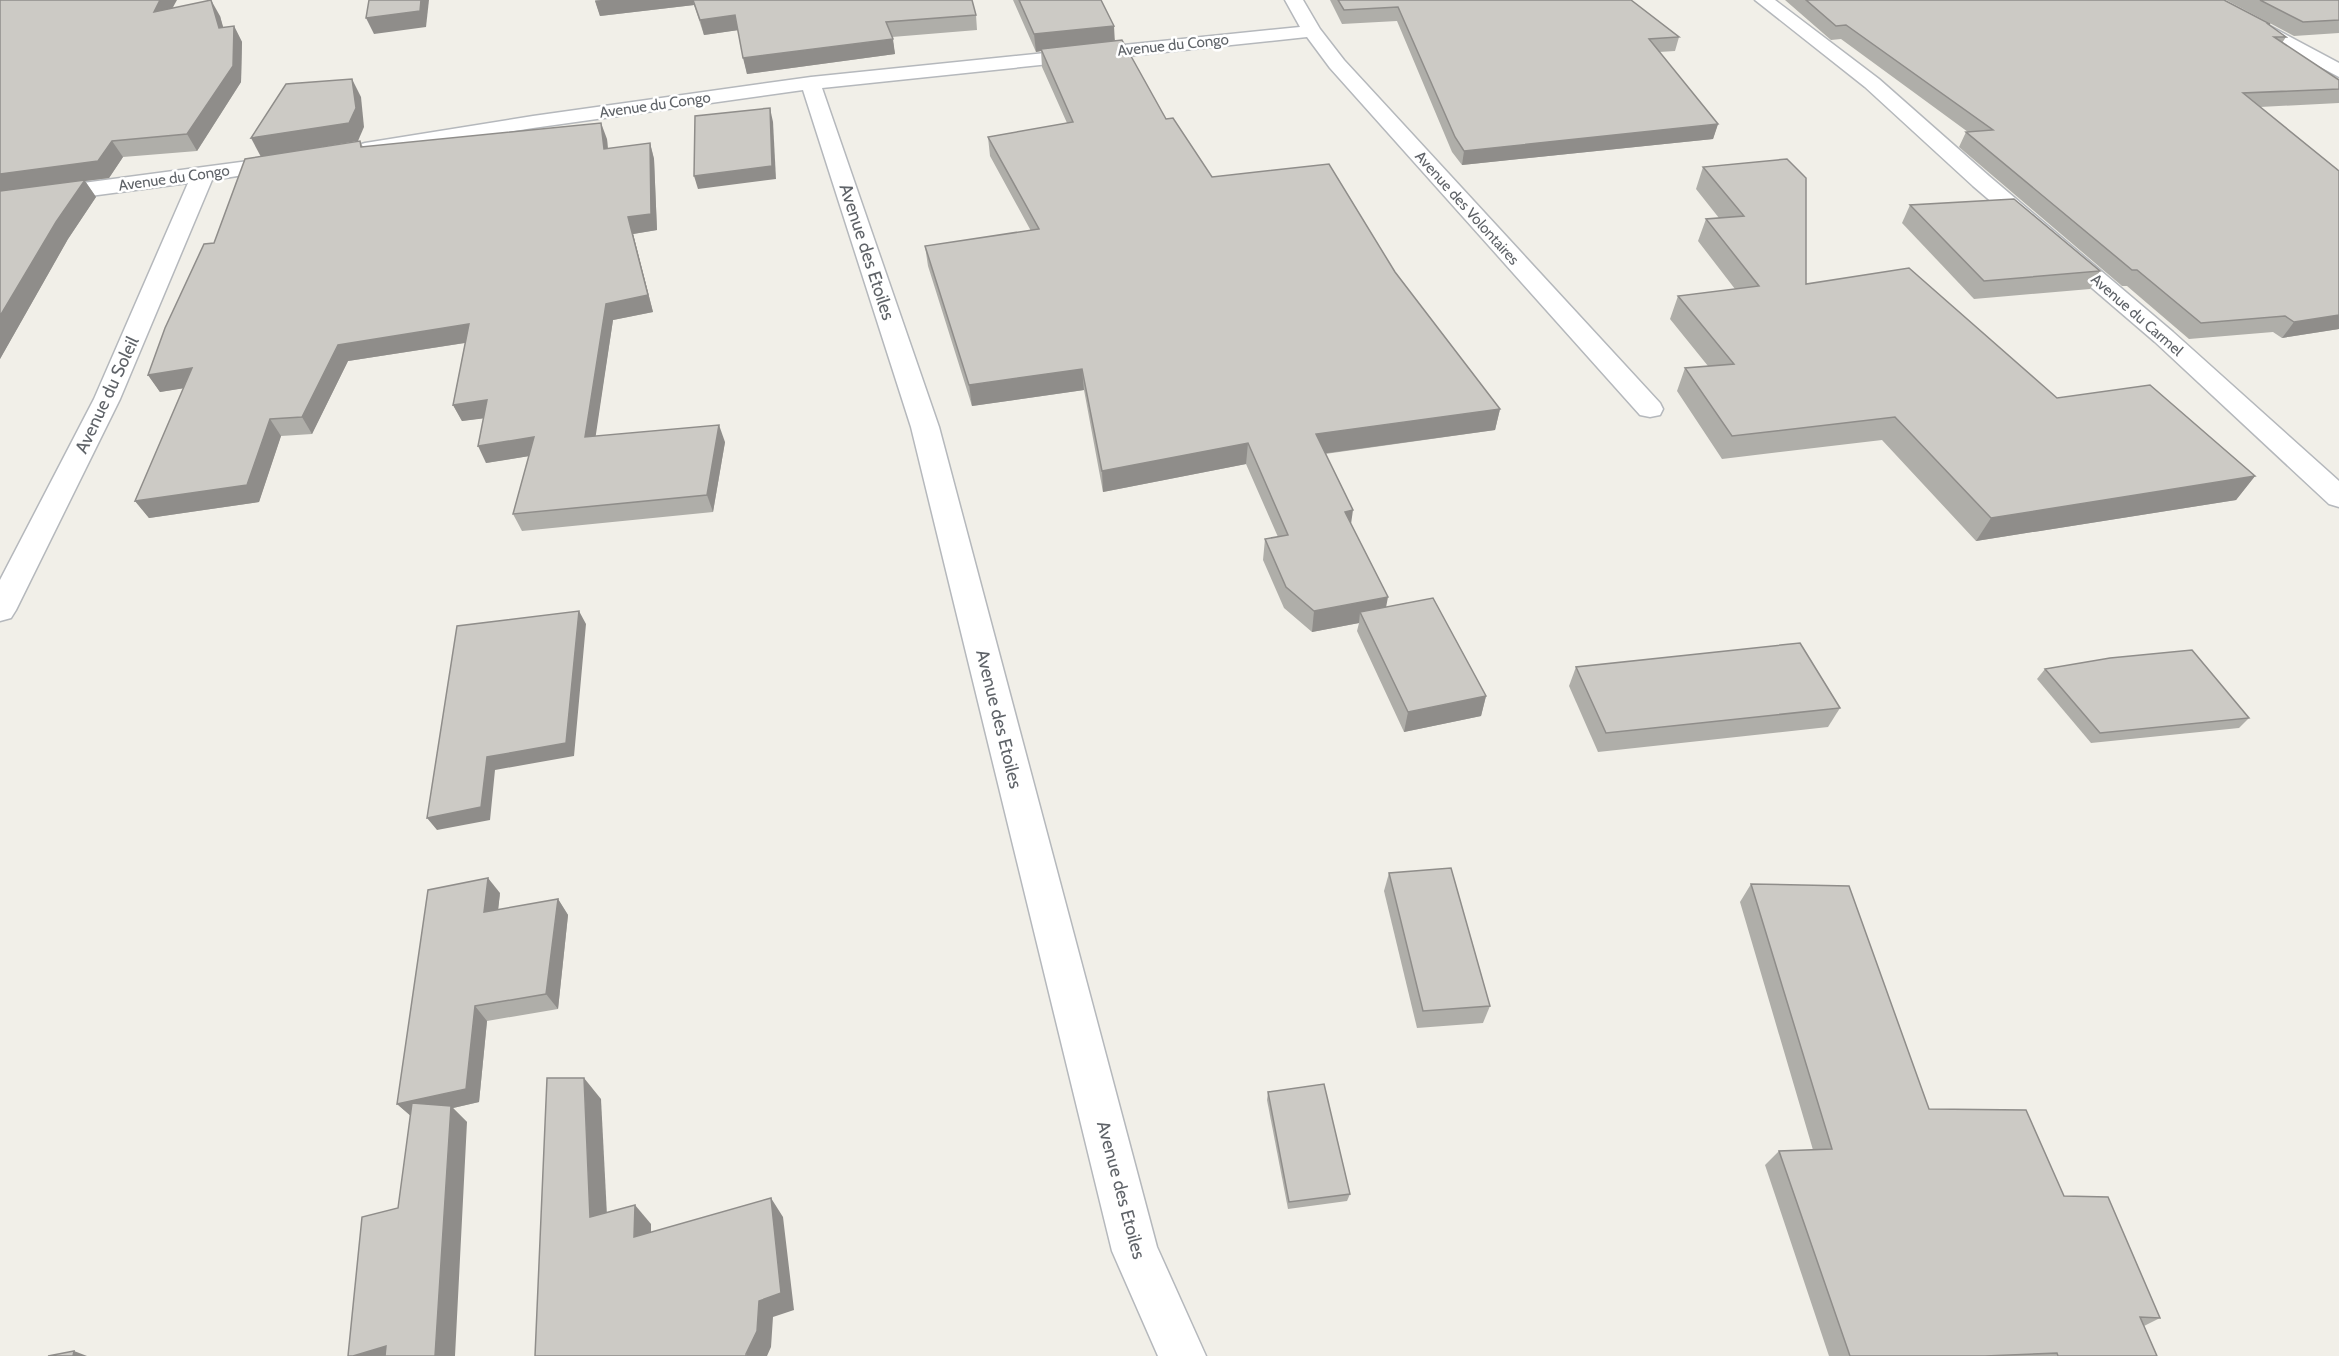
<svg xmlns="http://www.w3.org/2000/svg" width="2339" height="1356" font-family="Cabin,sans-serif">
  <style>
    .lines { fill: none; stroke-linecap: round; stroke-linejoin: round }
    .street-casing { stroke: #b5b8bc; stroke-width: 3 }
    .street { fill: #fff; fill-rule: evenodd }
    .wall { fill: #afaea9 }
    .shaded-wall { fill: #8f8d8a }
    .building { fill: #cccac5; stroke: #8f8d8a; stroke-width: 1.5 }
    .labels { text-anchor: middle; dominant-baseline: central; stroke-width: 5; stroke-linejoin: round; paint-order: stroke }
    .far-street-label { font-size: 15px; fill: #5f6368; stroke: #fff }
    .street-label { font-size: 18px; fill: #5f6368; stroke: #fff }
  </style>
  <rect width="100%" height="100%" fill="#f1efe8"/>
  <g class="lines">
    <defs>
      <g id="street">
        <polygon points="1285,0 1303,0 1320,29 1344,60 1660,403 1663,409 1660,415 1650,417 1640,415 1330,68 1307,37 822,88 939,427 1157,1247 1206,1356 1158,1356 1112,1251 911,427 803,90 533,128 365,155 358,153 354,149 358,145 365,143 533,116 811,77 1300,27"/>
        <polygon points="1755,0 1775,0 1879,79 1989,176 2173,332 2339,481 2339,507 2329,504 2155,342 1973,186 1865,87"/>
        <polygon points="2199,0 2221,0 2339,63 2339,77 2202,4"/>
        <polygon points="287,156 295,157 298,162 295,167 212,180 120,399 16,610 11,618 0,621 0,580 94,399 188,183 0,208 0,194"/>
      </g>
    </defs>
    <use href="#street" class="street-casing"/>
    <use href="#street" class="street"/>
  </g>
  <g class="wall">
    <polygon points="0,0 173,8 220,16 223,28 234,26 242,42 241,82 197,151 123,157 109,178 85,181 96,197 68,239 0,359"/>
    <polygon points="595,0 972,0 976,15 977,30 892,37 895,54 747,74 738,30 704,35 694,5 600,16"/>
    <polygon points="1013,0 1101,0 1115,41 1166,119 1212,177 1395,272 1500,409 1495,430 1325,454 1351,524 1386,607 1486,696 1481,716 1404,732 1357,631 1359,623 1312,632 1284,608 1263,560 1265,539 1278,537 1246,464 1103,492 1084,390 972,406 928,266 925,246 1031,231 990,156 988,137 1067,123 1042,67 1041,51 1036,52"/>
    <polygon points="1330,0 1631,0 1679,37 1675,51 1659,52 1718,124 1713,139 1462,165 1452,152 1397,21 1342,24"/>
    <polygon points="1785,0 2224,0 2270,24 2270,26 2286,37 2282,43 2339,80 2339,103 2260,107 2339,171 2339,329 2282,338 2273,332 2189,339 2127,286 2122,286 1959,147 1966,132 1968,132 1841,39 1831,40"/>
    <polygon points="2226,0 2339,0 2339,33 2294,36"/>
    <polygon points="607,139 608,149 650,143 654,159 657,230 633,234 653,312 613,320 595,436 725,442 713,512 522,531 513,514 529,456 486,463 483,418 462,421 453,405 465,343 348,361 312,434 281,436 259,502 149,518 135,501 184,388 160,392 148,375 214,243 360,141 363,147"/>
    <polygon points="1703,167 1806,284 2057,398 2255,476 2236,500 1976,541 1882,440 1722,459 1677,391 1685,368 1708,366 1670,319 1678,296 1735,289 1698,241 1706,219 1719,218 1696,189"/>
    <polygon points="1910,205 2100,271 2090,289 1974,299 1902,223"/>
    <polygon points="1576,667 1840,708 1828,727 1598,752 1569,686"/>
    <polygon points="2045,669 2249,718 2239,728 2091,743 2037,679"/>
    <polygon points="1389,873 1490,1006 1483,1023 1417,1028 1384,891"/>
    <polygon points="1751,884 1929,1109 2064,1196 2160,1318 2144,1326 2157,1356 1829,1356 1765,1165 1779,1151 1813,1150 1740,902"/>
    <polygon points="500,893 498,910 558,899 568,915 558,1009 487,1021 479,1102 453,1108 467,1122 398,1208 411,1116 397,1104"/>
    <polygon points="1268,1092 1350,1194 1347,1201 1288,1209 1267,1100"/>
  </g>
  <g class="shaded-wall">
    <polygon points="160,0 177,0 162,27 154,12"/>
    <polygon points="211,0 220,16 228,44 219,28"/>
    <polygon points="421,0 429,0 426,27 374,34 366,18"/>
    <polygon points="601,0 693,0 694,5 600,16 595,1"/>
    <polygon points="735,15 739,30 704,35 700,20"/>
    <polygon points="234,26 242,42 241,82 197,151 187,134"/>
    <polygon points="1114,26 1115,44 1041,49 1041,51 1036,52 1034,34"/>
    <polygon points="893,39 895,54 747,74 743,58"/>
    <polygon points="352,79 361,97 364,127 358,141 261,157 251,138"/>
    <polygon points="770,108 773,122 776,179 698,189 694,176"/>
    <polygon points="601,123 607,139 609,165 604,149"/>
    <polygon points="1718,124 1713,139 1462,165 1464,151"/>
    <polygon points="112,141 123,157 109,178 85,181 96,197 68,239 0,359 0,316 56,222 0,192 0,174"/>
    <polygon points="650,143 654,159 657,230 633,234 653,312 613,320 593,454 585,437 606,304 628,217"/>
    <polygon points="2339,315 2339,329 2282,338 2294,322"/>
    <polygon points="469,324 477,341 348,361 312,434 302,417 338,345"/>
    <polygon points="192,368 204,385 160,392 148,375"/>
    <polygon points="1082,369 1084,390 972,406 969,385"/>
    <polygon points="487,400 495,417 462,421 453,405"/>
    <polygon points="1500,409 1495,430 1313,455 1316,434"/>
    <polygon points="270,419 281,436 259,502 149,518 135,501"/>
    <polygon points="719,425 725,442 713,512 707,495"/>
    <polygon points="534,437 542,454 486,463 478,446"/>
    <polygon points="1248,443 1246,464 1103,492 1102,471"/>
    <polygon points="2255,476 2236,500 1976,541 1991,518"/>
    <polygon points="1353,510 1350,531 1345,512"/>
    <polygon points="1388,597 1384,618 1360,612 1359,623 1312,632 1314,611"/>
    <polygon points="579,611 586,624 574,756 495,770 490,820 437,830 427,818 487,757"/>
    <polygon points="1486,696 1481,716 1404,732 1408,712"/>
    <polygon points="488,878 500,893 496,928 484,912"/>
    <polygon points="558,899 568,915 558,1009 546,994"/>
    <polygon points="475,1006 487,1021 479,1102 453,1108 467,1122 455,1356 435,1356 412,1117 397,1104"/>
    <polygon points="584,1078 601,1099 608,1235 590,1217"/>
    <polygon points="771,1198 783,1217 794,1310 773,1317 771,1347 767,1356 746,1356 759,1301"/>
    <polygon points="635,1205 651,1224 651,1255 634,1237"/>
    <polygon points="386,1346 405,1356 353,1356"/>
    <polygon points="74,1351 87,1356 73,1356"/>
  </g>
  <g class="building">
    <polygon points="0,0 160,0 154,12 211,0 219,28 234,26 233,66 187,134 112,141 98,161 0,174"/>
    <polygon points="369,0 421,0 420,11 366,18"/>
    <polygon points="693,0 972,0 976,15 886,22 893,39 743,58 735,15 700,20"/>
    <polygon points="1019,0 1101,0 1114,26 1034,34"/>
    <polygon points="1338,0 1631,0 1679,37 1649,39 1718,124 1464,151 1455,137 1398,7 1344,10"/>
    <polygon points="1806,0 2224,0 2270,24 2268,24 2286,37 2274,37 2339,80 2339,89 2243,93 2339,171 2339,315 2294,322 2285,316 2201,323 2137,270 2132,270 1966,132 1993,130 1846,25 1836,26"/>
    <polygon points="2260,0 2339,0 2339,20 2303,22"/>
    <polygon points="1122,40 1166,119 1173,118 1212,177 1329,164 1395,272 1500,409 1316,434 1353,510 1345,512 1388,597 1314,611 1286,587 1265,539 1288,535 1248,443 1102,471 1082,369 969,385 925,246 1039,229 988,137 1073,122 1041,49"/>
    <polygon points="352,79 356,108 349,123 251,138 286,84"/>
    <polygon points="770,108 772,166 694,176 695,116"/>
    <polygon points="601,123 604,149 650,143 651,214 628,217 648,295 606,304 585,437 719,425 707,495 513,514 534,437 478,446 487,400 453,405 469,324 338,345 302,417 270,419 247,485 135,501 192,368 148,375 165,328 204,244 214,243 245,159 360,141 361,147"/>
    <polygon points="1787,159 1806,178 1806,284 1909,268 2057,398 2150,385 2255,476 1991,518 1895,417 1732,436 1685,368 1734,364 1678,296 1759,286 1706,219 1744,216 1703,167"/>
    <polygon points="85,180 56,222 0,316 0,191"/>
    <polygon points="2014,199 2100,271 1984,281 1910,205"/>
    <polygon points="1433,598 1486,696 1408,712 1360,612"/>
    <polygon points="579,611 566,743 487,757 481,807 427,818 457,626"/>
    <polygon points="1800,643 1840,708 1606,733 1576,667"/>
    <polygon points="2192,650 2249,718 2100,733 2045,669 2110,658"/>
    <polygon points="1451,868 1490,1006 1423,1011 1389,873"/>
    <polygon points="488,878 484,912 558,899 546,994 475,1006 466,1089 397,1104 428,890"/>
    <polygon points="1751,884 1849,886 1929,1109 2026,1110 2064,1196 2108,1197 2160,1318 2140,1317 2157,1356 2058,1356 2057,1353 1985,1356 1850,1356 1779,1151 1832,1149"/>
    <polygon points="547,1078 584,1078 590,1217 635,1205 634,1237 771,1198 781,1293 759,1301 757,1331 746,1354 746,1356 535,1356"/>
    <polygon points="1324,1084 1350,1194 1289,1202 1268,1092"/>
    <polygon points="412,1103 451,1106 435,1356 385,1356 386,1346 353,1356 348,1356 362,1217 398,1208"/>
    <polygon points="74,1351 73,1356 48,1356"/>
  </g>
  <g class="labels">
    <g class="far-street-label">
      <text transform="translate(1173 45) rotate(-6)">Avenue du Congo</text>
      <text transform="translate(655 105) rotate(-8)">Avenue du Congo</text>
      <text transform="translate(174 178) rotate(-8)">Avenue du Congo</text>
      <text transform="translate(1467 208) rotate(48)">Avenue des Volontaires</text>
      <text transform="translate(2137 315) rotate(41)">Avenue du Carmel</text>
    </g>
    <g class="street-label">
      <text transform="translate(867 252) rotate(72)">Avenue des Etoiles</text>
      <text transform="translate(107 395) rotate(-65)">Avenue du Soleil</text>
      <text transform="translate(999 719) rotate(76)">Avenue des Etoiles</text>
      <text transform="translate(1121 1190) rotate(75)">Avenue des Etoiles</text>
    </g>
  </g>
</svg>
